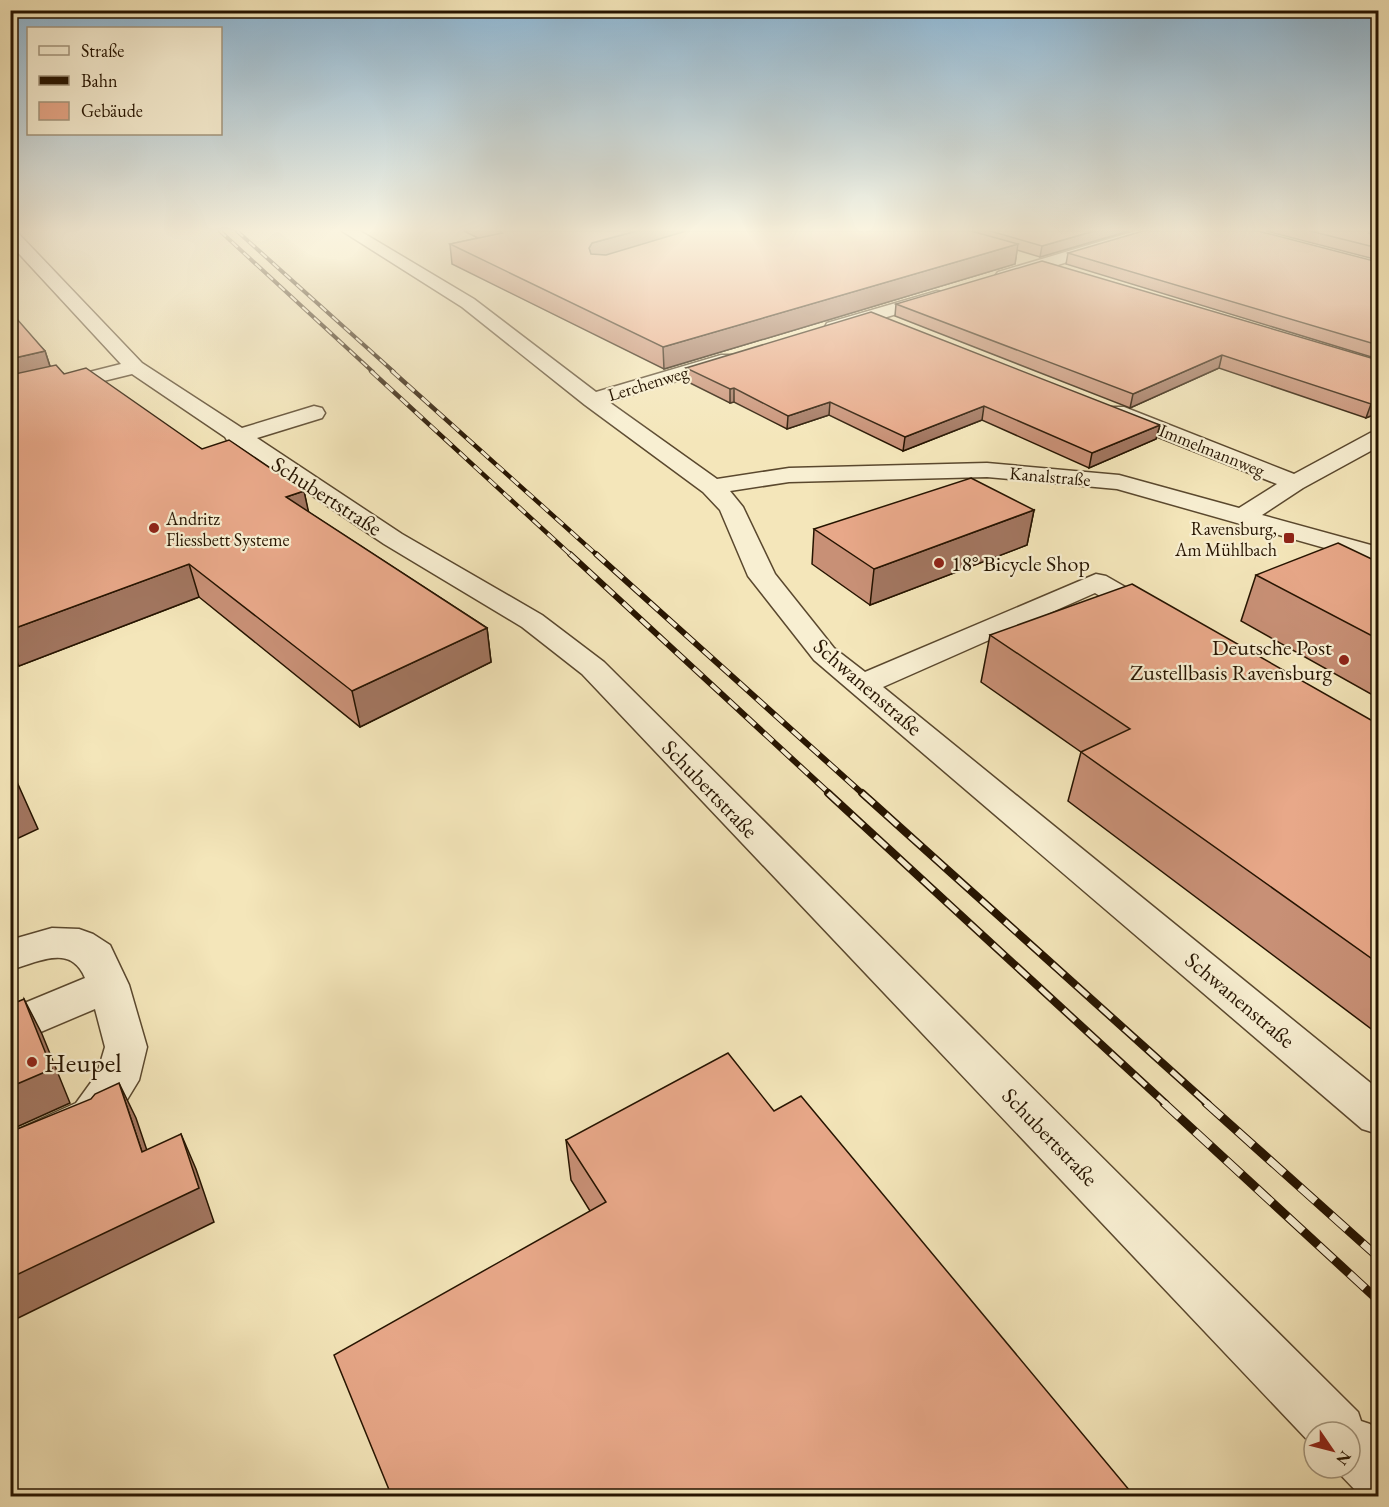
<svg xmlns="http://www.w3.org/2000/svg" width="1389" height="1507" font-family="'EB Garamond',serif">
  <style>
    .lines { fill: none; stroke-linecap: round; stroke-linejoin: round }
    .minor-casing { stroke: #5a482e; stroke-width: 3 }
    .minor { fill: #f8efd2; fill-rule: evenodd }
    .rail-far4-casing { stroke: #261400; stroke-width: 4 }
    .rail-far3-casing { stroke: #261400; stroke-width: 4.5 }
    .rail-far2-casing { stroke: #261400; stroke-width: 6 }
    .rail-far1-casing { stroke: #261400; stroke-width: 8 }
    .rail-casing { stroke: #261400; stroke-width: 9 }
    .rail-far4 { stroke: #f8efd2; stroke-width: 2; stroke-dasharray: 8; stroke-linecap: butt }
    .rail-far3 { stroke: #f8efd2; stroke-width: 3; stroke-dasharray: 10; stroke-linecap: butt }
    .rail-far2 { stroke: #f8efd2; stroke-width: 4; stroke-dasharray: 12; stroke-linecap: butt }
    .rail-far1 { stroke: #f8efd2; stroke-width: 5; stroke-dasharray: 16; stroke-linecap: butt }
    .rail { stroke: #f8efd2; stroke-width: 7; stroke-dasharray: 21; stroke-linecap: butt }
    .wall { fill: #c89076; stroke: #261400; stroke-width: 1.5 }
    .shaded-wall { fill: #a27660; stroke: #261400; stroke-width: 1.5 }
    .building { fill: #e8a889; stroke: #261400; stroke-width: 1.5 }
    .poi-dot { fill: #8f2418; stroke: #f8efd2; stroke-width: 2 }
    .labels { text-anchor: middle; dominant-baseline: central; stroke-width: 4.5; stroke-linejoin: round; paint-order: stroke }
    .far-street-label { font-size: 18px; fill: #261400; stroke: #f8efd2 }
    .far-poi-label { font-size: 18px; fill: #261400; stroke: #f8efd2; text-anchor: start }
    .street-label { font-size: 22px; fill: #261400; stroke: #f8efd2 }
    .poi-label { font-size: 22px; fill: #261400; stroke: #f8efd2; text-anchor: start }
    .near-poi-label { font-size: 27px; fill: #261400; stroke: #f8efd2; text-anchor: start }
  </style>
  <rect width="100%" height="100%" fill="#f4e6ba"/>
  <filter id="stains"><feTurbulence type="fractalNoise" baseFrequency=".00333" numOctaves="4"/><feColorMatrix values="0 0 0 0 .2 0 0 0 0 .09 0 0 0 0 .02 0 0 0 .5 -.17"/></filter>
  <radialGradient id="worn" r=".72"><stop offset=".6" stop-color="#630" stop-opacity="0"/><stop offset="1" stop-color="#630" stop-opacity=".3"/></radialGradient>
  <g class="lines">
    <defs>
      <g id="minor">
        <polygon points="10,231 16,231 142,363 242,428 314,406 322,408 325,413 322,418 257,438 402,534 542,615 604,662 1358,1412 1361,1421 1370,1424 1378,1433 1378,1496 1358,1493 1334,1468 1350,1468 1350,1432 1314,1432 1314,1447 582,674 522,627 384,544 234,443 228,442 225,437 132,374 10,404 10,392 121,364 10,244"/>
        <path d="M342 231H360L474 299 596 392 721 355H735L738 359 735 363 609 402 717 479 789 468 987 463 1119 475 1239 508 1277 484 1108 417 1105 412 1108 407H1124L1294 474 1370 433 1378 431V447L1303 488 1262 515 1378 547V563L1117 489 987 477 789 482 730 491 743 507 775 574 834 648 865 672 1096 574 1106 576 1162 608 1166 614 1162 620C1139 626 1114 604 1095 593L883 687 1378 1089V1134L1362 1129 814 660 748 576 720 510 703 492 585 405 462 307Z"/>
        <polygon points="1136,231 1159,231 1157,234 1010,280 998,280 995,276 998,272"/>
        <polygon points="937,291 943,292 946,296 943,300 834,333 825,327 827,323"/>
        <path d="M52 928 79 929 93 934 110 945 129 985 147 1047 139 1080 108 1131 10 1175V1133L76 1103 97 1074 105 1047 95 1009 10 1045V1009L85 978C71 943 38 962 10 970V940Z"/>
      </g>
    </defs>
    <use href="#minor" class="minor-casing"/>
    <use href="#minor" class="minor"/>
    <defs>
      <g id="rail-far4">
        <polyline points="220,231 373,372"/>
        <polyline points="237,231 394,372"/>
      </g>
      <g id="rail-far3">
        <polyline points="371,371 572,556"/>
        <polyline points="392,371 598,556"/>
      </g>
      <g id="rail-far2">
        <polyline points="570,554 830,794"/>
        <polyline points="596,554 863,794"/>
      </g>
      <g id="rail-far1">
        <polyline points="828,793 1166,1104"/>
        <polyline points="862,793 1208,1104"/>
      </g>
      <g id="rail">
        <polyline points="1164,1103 1378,1300"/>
        <polyline points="1206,1103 1378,1257"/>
      </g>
    </defs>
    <use href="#rail-far4" class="rail-far4-casing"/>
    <use href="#rail-far3" class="rail-far3-casing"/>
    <use href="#rail-far2" class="rail-far2-casing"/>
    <use href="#rail-far1" class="rail-far1-casing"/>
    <use href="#rail" class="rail-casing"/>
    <use href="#rail-far4" class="rail-far4"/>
    <use href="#rail-far3" class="rail-far3"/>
    <use href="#rail-far2" class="rail-far2"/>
    <use href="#rail-far1" class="rail-far1"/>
    <use href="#rail" class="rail"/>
  </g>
  <g class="wall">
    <polygon points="464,231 1129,231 1040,257 1017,250 1015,264 664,369 452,264 450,244 478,238"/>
    <polygon points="1266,231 1378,231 1378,260"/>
    <polygon points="1068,253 1378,262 1378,359 1066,264"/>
    <polygon points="896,304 1378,360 1378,413 1366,418 1219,368 1130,408 895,316"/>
    <polygon points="10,315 45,351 50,366 202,449 304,491 308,512 487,628 491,662 360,727 199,597 19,666 10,657"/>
    <polygon points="686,368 1160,425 1156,439 1089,468 982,420 903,451 829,415 787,429 734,402 730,403 686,381"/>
    <polygon points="1034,510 1027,545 870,605 812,564 814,529"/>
    <polygon points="1378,562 1378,698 1241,621 1256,575"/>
    <polygon points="990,635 1378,724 1378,1034 1068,801 1081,752 981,682"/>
    <polygon points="774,1111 1135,1497 590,1211 571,1180 566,1140"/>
  </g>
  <g class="shaded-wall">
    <polygon points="636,231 702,231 593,263 589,248 592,243"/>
    <polygon points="1094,231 1129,231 1040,257 1042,246"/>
    <polygon points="1378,231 1378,241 1368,233"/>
    <polygon points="1018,244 1015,264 664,369 663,347"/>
    <polygon points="45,351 54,379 10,390 10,359"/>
    <polygon points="1222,355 1219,368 1130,408 1133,394"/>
    <polygon points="734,388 734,402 730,403 730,389"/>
    <polygon points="1378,401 1378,413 1366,418 1371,404"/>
    <polygon points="830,402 829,415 787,429 788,416"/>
    <polygon points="984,406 982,420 903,451 905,437"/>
    <polygon points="1160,425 1156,439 1089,468 1092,453"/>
    <polygon points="304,491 311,523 286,497"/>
    <polygon points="1034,510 1027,545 870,605 874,569"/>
    <polygon points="189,564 199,597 19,666 10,646 10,630"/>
    <polygon points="487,628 491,662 360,727 352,691"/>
    <polygon points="17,782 38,829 10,842 10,785"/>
    <polygon points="24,999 42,1034 70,1103 10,1130 10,1087"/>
    <polygon points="119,1083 136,1118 159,1186 142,1152"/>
    <polygon points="181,1134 196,1169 214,1222 10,1322 10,1278"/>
  </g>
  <g class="building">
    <polygon points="497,231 636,231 592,243 589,248 591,254 606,255 686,231 971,231 1018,244 663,347 450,244 502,233"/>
    <polygon points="990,231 1094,231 1042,246"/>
    <polygon points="1143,231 1258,231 1378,262 1378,345 1068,253"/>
    <polygon points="1310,231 1378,231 1368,233 1378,236 1378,248"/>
    <polygon points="1042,261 1378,360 1378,401 1371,404 1222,355 1133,394 896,304"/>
    <polygon points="871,312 1160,425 1092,453 984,406 905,437 830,402 788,416 734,388 730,389 686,368"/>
    <polygon points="10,315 17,319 45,351 10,359"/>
    <polygon points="56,365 64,374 86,368 202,449 229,440 304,491 286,497 487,628 352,691 189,564 10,630 10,375"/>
    <polygon points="971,478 1034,510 874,569 814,529"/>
    <polygon points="1338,543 1378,562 1378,639 1256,575"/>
    <polygon points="1132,584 1378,724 1378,963 1081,752 1130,729 990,635"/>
    <polygon points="10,775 17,782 10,785"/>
    <polygon points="24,999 52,1069 10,1087 10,1005"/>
    <polygon points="728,1053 774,1111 801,1096 1135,1497 392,1497 334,1355 606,1202 566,1140"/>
    <polygon points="119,1083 142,1152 181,1134 199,1188 10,1278 10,1132 91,1099 95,1094"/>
  </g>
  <linearGradient id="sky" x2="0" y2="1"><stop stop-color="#8cb7d6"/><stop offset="0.52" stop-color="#faf4e0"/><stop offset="1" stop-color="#faf4e0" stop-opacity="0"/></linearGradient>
  <rect width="1389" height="442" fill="url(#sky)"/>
  <g class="poi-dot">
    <circle cx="154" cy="528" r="6"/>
    <rect x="1283" y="532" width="12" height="12" rx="3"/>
    <circle cx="939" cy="563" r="6"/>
    <circle cx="1344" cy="660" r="6"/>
    <circle cx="32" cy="1062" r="6"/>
  </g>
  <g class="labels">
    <g class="far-street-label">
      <text transform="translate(648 383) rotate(-17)">Lerchenweg</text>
      <text transform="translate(1212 450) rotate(22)">Immelmannweg</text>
      <text transform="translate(1050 476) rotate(5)">Kanalstraße</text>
    </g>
    <g class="far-poi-label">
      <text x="166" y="518">Andritz<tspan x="166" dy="21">Fliessbett Systeme</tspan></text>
      <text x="1277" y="528" text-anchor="end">Ravensburg,<tspan x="1277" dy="21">Am Mühlbach</tspan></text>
    </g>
    <g class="street-label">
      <text transform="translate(327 496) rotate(33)">Schubertstraße</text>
      <text transform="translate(868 687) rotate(41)">Schwanenstraße</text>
      <text transform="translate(710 789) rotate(46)">Schubertstraße</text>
      <text transform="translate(1240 1000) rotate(40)">Schwanenstraße</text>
      <text transform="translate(1050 1137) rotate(46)">Schubertstraße</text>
    </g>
    <g class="poi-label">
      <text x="951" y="563">18° Bicycle Shop</text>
      <text x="1332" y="647" text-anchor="end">Deutsche Post<tspan x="1332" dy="25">Zustellbasis Ravensburg</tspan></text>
    </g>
    <g class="near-poi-label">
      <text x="44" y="1062">Heupel</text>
    </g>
  </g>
  <rect width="1389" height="1507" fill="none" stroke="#f4e6ba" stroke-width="36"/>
  <rect x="12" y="12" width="1365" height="1483" fill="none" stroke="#261400" stroke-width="3"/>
  <rect x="18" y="18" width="1353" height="1471" fill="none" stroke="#261400" stroke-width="1.5"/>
  <rect x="27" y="27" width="195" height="108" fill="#f8efd2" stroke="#a4977e" stroke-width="1.5"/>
  <rect x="39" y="46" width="30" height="9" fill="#f8efd2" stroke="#a4977e" stroke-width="1.5"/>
  <text x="81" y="57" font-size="18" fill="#261400">Straße</text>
  <rect x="39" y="76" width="30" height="9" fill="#261400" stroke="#a4977e" stroke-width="1.5"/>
  <text x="81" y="87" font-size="18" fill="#261400">Bahn</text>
  <rect x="39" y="102" width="30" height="18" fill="#e8a889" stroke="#a4977e" stroke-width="1.5"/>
  <text x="81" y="117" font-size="18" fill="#261400">Gebäude</text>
  <g transform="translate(1332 1450) rotate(125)"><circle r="28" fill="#f8efd2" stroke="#a4977e" stroke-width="1.5"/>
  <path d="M0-4.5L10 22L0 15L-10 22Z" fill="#8f2418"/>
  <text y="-9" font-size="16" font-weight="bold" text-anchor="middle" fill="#261400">N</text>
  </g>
  <rect width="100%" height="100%" filter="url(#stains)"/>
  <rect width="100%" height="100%" fill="url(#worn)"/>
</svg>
